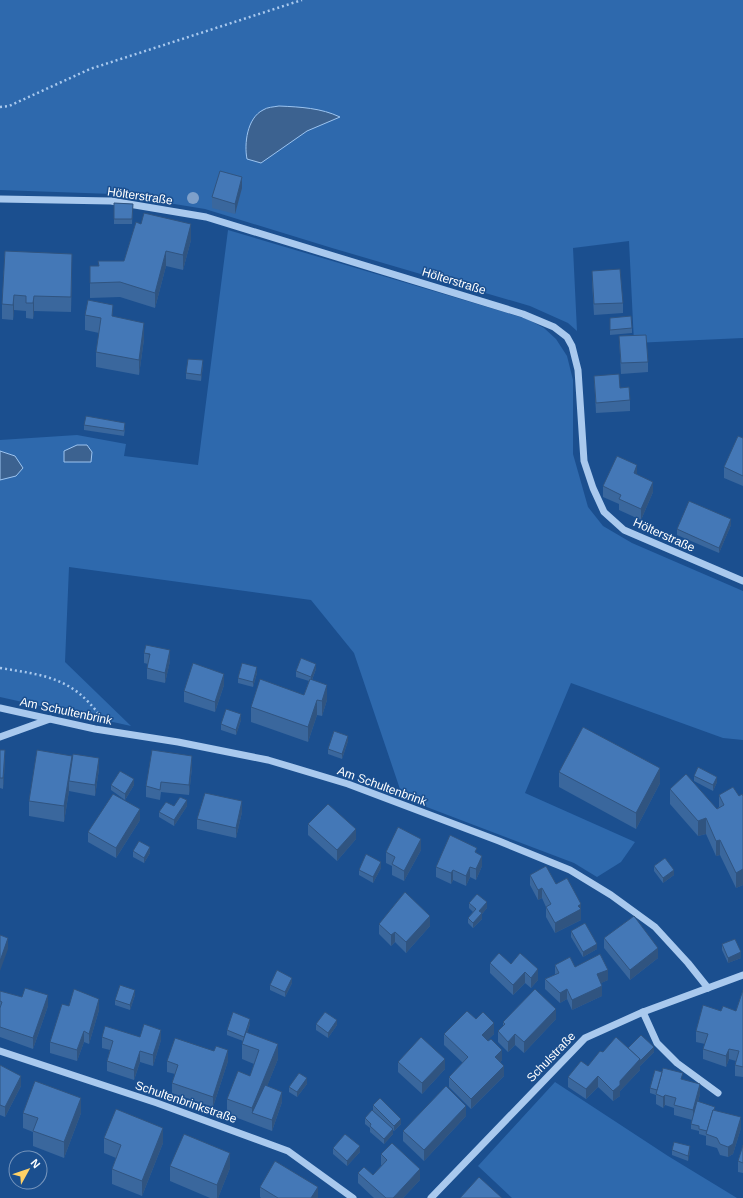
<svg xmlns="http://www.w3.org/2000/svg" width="743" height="1198" font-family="Helvetica,sans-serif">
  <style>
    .green { fill: #2e69ad }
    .water { fill: #3c6290; stroke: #9cc4f0 }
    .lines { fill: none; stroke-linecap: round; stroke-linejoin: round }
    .path { stroke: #a9c9ee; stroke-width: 2.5; stroke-dasharray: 2 3; stroke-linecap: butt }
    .minor { stroke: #a9c9ee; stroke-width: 7 }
    .tree { fill: #7ea0ca }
    .wall { fill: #3a679d }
    .shaded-wall { fill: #305480 }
    .building { fill: #4478b7; stroke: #305480 }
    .labels { text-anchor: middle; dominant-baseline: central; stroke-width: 3; stroke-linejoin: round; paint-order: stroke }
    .street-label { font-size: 12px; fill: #fff; stroke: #1b4f8f }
  </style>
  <rect width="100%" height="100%" fill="#1b4f8f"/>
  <g class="green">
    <polygon points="0,0 743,0 743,338 634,343 629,241 573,248 577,331 568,323 530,306 332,248 205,209 113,194 0,190"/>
    <polygon points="228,230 494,309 527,319 544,328 556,339 567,356 573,380 573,454 588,507 603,526 632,543 743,591 743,740 723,738 571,683 525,793 635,842 621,862 597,877 574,863 403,798 354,653 311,600 69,567 65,662 131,726 0,697 0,440 77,435 126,444 124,456 198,465"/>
    <polygon points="555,1082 668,1156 737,1198 512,1198 478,1166"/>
  </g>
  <g class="water">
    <path d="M279 106C301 107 321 108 340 117L307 131 261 163 247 159C244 144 247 118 263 110 267 107 274 107 279 106Z"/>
    <polygon points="77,445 87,445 92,452 91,462 64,462 64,451"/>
    <polygon points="0,451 15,456 23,468 16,476 0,480"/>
  </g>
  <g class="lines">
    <g class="path">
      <polyline points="0,107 9,106 90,69 302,0"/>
      <path d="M0 668C43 675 72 677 100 716"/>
    </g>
    <g class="minor">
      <polyline points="0,199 111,201 206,217 523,314 554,327 567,337 572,346 578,370 584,461 593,488 604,512 624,530 743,581"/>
      <polyline points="0,708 95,729 178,742 268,760 348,784 499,841 570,870 611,895 655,927 688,963 708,988"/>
      <polyline points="0,737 50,719"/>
      <polyline points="643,1012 657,1043 677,1063 718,1093"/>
      <polyline points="0,1051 157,1103 288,1151 353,1198"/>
      <polyline points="431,1198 585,1038 643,1012 743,975"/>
    </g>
  </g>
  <circle class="tree" cx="193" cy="198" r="6"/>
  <g class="wall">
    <polygon points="242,188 235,214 212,208 212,197"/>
    <polygon points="114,203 133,204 132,224 114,224"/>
    <polygon points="141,224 191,240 183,270 166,266 155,308 120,297 90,298 90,266 98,266 124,261"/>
    <polygon points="5,251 72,270 71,312 34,311 33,319 26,318 26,311 14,310 13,320 2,319 2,304"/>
    <polygon points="592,271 623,303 623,313 594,315 592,281"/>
    <polygon points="85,315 113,316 144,339 139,375 96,367 96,352 99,333 85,330"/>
    <polygon points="610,318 632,328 632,333 610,335"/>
    <polygon points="619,336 648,362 648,372 621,374"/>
    <polygon points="203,365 201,381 186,379 186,373"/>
    <polygon points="594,376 620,388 630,400 630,411 596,413"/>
    <polygon points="84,425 125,428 124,436 84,430"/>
    <polygon points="743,438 743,486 724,478 724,467"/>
    <polygon points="637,474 653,492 641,520 619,510 619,504 603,497 603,486"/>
    <polygon points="731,525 719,553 677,535 677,529"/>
    <polygon points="144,653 170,661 165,683 147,679 147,668 148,664 144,663"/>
    <polygon points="316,669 312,680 327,700 322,716 317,715 308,742 251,722 251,707 304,695 309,681 296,677 296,671"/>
    <polygon points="257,673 253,687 238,683 238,678"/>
    <polygon points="224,685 215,712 184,702 184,691"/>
    <polygon points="241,720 236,735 221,730 221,724"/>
    <polygon points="348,741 342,759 328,754 328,749"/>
    <polygon points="0,750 5,760 3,789 0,788"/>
    <polygon points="72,760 99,769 95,796 69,791 64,822 29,816 29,801"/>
    <polygon points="192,767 189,795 161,792 160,800 146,797 146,786"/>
    <polygon points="559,772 660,783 636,829 559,787"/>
    <polygon points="694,776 717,782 713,791 694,781"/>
    <polygon points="111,785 134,785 125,800 111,790"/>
    <polygon points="670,789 717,809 719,807 719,795 743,796 743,885 736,888 720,855 716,856 706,834 698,836 670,804"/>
    <polygon points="174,806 187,806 174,826 159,817 159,812"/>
    <polygon points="242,812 236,838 197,829 197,819"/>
    <polygon points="140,820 116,858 88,842 88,832"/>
    <polygon points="308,824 356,839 337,861 308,835"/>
    <polygon points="421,850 404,881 392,875 392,866 386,863 386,852"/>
    <polygon points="133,851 150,853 144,863 133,857"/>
    <polygon points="477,853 482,866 476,880 470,877 466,886 453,880 451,884 436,877 436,867"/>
    <polygon points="654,866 674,875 663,883 654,871"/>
    <polygon points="381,868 373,883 359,875 359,870"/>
    <polygon points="530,875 556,884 581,914 581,920 555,933 546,917 546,907 542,898 538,900 530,885"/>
    <polygon points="469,903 487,908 482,914 482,919 473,928 468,923 468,918 473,912 469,908"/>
    <polygon points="379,924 430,926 406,953 395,942 391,946 379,934"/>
    <polygon points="571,931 597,949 583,957 571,937"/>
    <polygon points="604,938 658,958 630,980 604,948"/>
    <polygon points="722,944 741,958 728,963 722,950"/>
    <polygon points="490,963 511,964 538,980 531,988 525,983 513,995 490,973"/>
    <polygon points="555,965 575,967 608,980 601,983 602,996 572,1010 567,999 560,1003 545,989 545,979 555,975"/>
    <polygon points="292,983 285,997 270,990 270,985"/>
    <polygon points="743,990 743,1077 735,1076 735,1065 736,1061 729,1059 726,1067 703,1059 703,1049 705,1044 696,1042 696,1031 721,1011 736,1011"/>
    <polygon points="0,991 48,1006 33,1049 0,1037"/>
    <polygon points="135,995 130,1010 115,1005 115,1000"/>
    <polygon points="69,1006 99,1010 89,1044 84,1042 77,1061 50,1053 50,1042"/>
    <polygon points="476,1019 494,1034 487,1040 502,1060 500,1062 504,1076 471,1109 449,1087 449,1077 463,1063 444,1045 444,1034"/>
    <polygon points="556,1019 524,1053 515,1045 508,1052 498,1042 498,1031 503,1026 503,1022"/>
    <polygon points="250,1024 247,1033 278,1059 267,1086 282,1102 272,1131 227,1114 227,1099 250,1076 254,1064 242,1059 242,1044 243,1041 227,1035 227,1030"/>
    <polygon points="316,1024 337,1025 328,1038 316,1030"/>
    <polygon points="102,1037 140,1037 161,1040 153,1066 140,1062 134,1080 107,1071 107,1061 110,1050 102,1048"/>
    <polygon points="628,1048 654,1052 640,1066 640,1070 620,1091 620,1096 613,1101 598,1087 586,1099 568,1087 568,1077 588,1066 603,1052"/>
    <polygon points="167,1061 228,1061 213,1107 172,1093 172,1083 175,1074 167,1072"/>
    <polygon points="398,1062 445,1069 422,1094 398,1072"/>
    <polygon points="0,1065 21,1086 5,1117 0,1115"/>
    <polygon points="683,1079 700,1094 698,1102 715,1110 741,1128 733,1154 728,1157 720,1155 717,1148 706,1145 706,1136 699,1134 699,1131 691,1129 691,1124 692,1120 674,1115 674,1108 665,1105 663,1108 656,1104 656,1095 650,1093 650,1088"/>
    <polygon points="307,1084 297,1097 289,1092 289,1087"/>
    <polygon points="373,1105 401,1124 394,1131 393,1130 393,1134 384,1144 370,1132 370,1128 365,1124 365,1118 380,1117 373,1111"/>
    <polygon points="23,1113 81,1113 64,1158 33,1146 33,1132 23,1128"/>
    <polygon points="466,1116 424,1161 403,1141 403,1131"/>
    <polygon points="104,1138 163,1143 142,1196 112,1184 112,1169 116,1158 104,1153"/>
    <polygon points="743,1145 743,1173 738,1172 738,1161"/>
    <polygon points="333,1148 360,1152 347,1166 333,1154"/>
    <polygon points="672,1150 690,1152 688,1161 672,1155"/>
    <polygon points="381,1154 420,1180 403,1198 374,1198 358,1183 358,1173 373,1175 382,1165 381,1165"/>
    <polygon points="170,1166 230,1168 218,1198 210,1198 170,1181"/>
    <polygon points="260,1187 318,1198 261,1198 260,1197"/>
  </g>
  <g class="shaded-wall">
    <polygon points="242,177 242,188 235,214 235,204"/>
    <polygon points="191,224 191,240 183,270 183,255"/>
    <polygon points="166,251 166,266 155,308 155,293"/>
    <polygon points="72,254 72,270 71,312 71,297"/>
    <polygon points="14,295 14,310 13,320 13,305"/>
    <polygon points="34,296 34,311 33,319 33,303"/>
    <polygon points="144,323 144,339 139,375 139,360"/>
    <polygon points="203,360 203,365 201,381 201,375"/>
    <polygon points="637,465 637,476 634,473"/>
    <polygon points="653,482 653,492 641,520 641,509"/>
    <polygon points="731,519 731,525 719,553 719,548"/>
    <polygon points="170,650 170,661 165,683 165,673"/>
    <polygon points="316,664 316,669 311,682 311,677"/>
    <polygon points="257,667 257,673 253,687 253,682"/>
    <polygon points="224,674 224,685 215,712 215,702"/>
    <polygon points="327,685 327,700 322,716 322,701"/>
    <polygon points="317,700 317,715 308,742 308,727"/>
    <polygon points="241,714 241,720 236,735 236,730"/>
    <polygon points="348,736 348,741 342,759 342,754"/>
    <polygon points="5,750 5,760 3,789 3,778"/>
    <polygon points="72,756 72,771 69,781 69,791 64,822 64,806"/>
    <polygon points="192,756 192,767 189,795 189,785"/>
    <polygon points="99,758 99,769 95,796 95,785"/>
    <polygon points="660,768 660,783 636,829 636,813"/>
    <polygon points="717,777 717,782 713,791 713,785"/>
    <polygon points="134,779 134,785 125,800 125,794"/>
    <polygon points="187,800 187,806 174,826 174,820"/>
    <polygon points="242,801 242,812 236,838 236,828"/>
    <polygon points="140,809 140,820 116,858 116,848"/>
    <polygon points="706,818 706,834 698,836 698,821"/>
    <polygon points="356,829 356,839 337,861 337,850"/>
    <polygon points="421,839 421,850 404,881 404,871"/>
    <polygon points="720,840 720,855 716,856 716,841"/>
    <polygon points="150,847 150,853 144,863 144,858"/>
    <polygon points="482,856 482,866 476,880 476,869"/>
    <polygon points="381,862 381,868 373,883 373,877"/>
    <polygon points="470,867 470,877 466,886 466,876"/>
    <polygon points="743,869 743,885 736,888 736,873"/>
    <polygon points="453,870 453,880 451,884 451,873"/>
    <polygon points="674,870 674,875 663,883 663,878"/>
    <polygon points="542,888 542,898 538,900 538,890"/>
    <polygon points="487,902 487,908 482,914 482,919 473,928 473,923 479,911"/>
    <polygon points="581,904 581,920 555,933 555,923"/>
    <polygon points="430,916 430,926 406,953 406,942"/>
    <polygon points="395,932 395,942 391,946 391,935"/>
    <polygon points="8,938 8,949 0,971 0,961"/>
    <polygon points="597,944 597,949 583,957 583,952"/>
    <polygon points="658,948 658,958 630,980 630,970"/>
    <polygon points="741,952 741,958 728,963 728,958"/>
    <polygon points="538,969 538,980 531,988 531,978"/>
    <polygon points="608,970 608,980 597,985 597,974"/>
    <polygon points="525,972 525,983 513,995 513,985"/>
    <polygon points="292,978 292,983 285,997 285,992"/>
    <polygon points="602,986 602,996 572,1010 572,1000"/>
    <polygon points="567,989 567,999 560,1003 560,993"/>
    <polygon points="135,990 135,995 130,1010 130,1005"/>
    <polygon points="48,995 48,1006 33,1049 33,1038"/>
    <polygon points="99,999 99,1010 89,1044 89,1034"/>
    <polygon points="556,1009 556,1019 524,1053 524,1042"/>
    <polygon points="250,1019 250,1024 244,1042 244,1037"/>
    <polygon points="337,1020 337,1025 328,1038 328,1033"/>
    <polygon points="494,1023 494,1034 482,1046 482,1035"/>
    <polygon points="161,1030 161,1040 153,1066 153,1055"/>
    <polygon points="84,1031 84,1042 77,1061 77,1050"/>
    <polygon points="515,1034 515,1045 508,1052 508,1042"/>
    <polygon points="278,1044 278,1059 256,1114 252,1113 252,1108"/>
    <polygon points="654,1047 654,1052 640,1066 640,1070 620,1091 620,1081 640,1059"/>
    <polygon points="729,1049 729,1059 726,1067 726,1056"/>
    <polygon points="228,1050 228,1061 213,1107 213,1097"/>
    <polygon points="502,1050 502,1060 495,1068 495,1057"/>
    <polygon points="140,1051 140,1062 134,1080 134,1070"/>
    <polygon points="445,1059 445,1069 422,1094 422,1083"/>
    <polygon points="504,1066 504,1076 471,1109 471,1099"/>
    <polygon points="21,1076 21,1086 5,1117 5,1107"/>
    <polygon points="598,1076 598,1087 586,1099 586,1089"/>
    <polygon points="307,1078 307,1084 297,1097 297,1092"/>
    <polygon points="700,1084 700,1094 693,1120 693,1110"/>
    <polygon points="620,1085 620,1096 613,1101 613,1091"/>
    <polygon points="282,1092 282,1102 272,1131 272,1120"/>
    <polygon points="665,1095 665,1105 663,1108 663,1097"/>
    <polygon points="81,1098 81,1113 64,1158 64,1142"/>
    <polygon points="466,1106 466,1116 424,1161 424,1150"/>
    <polygon points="741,1117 741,1128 733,1154 728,1157 728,1147"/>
    <polygon points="401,1119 401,1124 394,1131 394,1126"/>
    <polygon points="163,1128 163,1143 142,1196 142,1181"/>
    <polygon points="393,1129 393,1134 384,1144 384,1139"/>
    <polygon points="360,1146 360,1152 347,1166 347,1161"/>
    <polygon points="690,1146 690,1152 688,1161 688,1156"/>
    <polygon points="230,1153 230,1168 218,1198 217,1198 217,1185"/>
    <polygon points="420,1169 420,1180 403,1198 393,1198"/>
    <polygon points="318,1187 318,1198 311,1198"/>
  </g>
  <g class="building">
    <polygon points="220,171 242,177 235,204 212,197"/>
    <polygon points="114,203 133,204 132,219 114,219"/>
    <polygon points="144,213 191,224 183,255 166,251 155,293 120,282 90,283 90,266 99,266 98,261 124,261 136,222 141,224"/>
    <polygon points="5,251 72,254 71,297 34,296 33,303 26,303 26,296 14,295 13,305 2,304"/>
    <polygon points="620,269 623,303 594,304 592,271"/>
    <polygon points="88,300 113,305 112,316 144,323 139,360 96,352 101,318 85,315"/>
    <polygon points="631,316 632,328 610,330 610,318"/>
    <polygon points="646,335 648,362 621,363 619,336"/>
    <polygon points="188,359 203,360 201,375 186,373"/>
    <polygon points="619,374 620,388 629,387 630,400 596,403 594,376"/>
    <polygon points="86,416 125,423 124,431 84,425"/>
    <polygon points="738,436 743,438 743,476 724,467"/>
    <polygon points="617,456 637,465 634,473 653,482 641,509 619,499 621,495 603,486"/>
    <polygon points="689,501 731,519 719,548 677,529"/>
    <polygon points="146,645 170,650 165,673 147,668 150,654 144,653"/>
    <polygon points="301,658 316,664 311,677 296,671"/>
    <polygon points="193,663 224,674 215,702 184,691"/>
    <polygon points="242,663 257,667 253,682 238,678"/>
    <polygon points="260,679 304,695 310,679 327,685 322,701 317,700 308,727 251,707"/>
    <polygon points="226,709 241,714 236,730 221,724"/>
    <polygon points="583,727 660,768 636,813 559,772"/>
    <polygon points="334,731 348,736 342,754 328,749"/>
    <polygon points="0,750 5,750 3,778 0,778"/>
    <polygon points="37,750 72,756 64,806 29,801"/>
    <polygon points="152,750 192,756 189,785 161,782 160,790 146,786"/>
    <polygon points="73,754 99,758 95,785 69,781"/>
    <polygon points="698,767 717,777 713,785 694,776"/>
    <polygon points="120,771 134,779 125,794 111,785"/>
    <polygon points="686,774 717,809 724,805 719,795 733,787 739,796 742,794 743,796 743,869 736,873 720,840 716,841 706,818 698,821 670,789"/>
    <polygon points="205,793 242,801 236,828 197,819"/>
    <polygon points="113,794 140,809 116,848 88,832"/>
    <polygon points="180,797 187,800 174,820 159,812 166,802 174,806"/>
    <polygon points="328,804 356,829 337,850 308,824"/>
    <polygon points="398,827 421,839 404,871 392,864 395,857 386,852"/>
    <polygon points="450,835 477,848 475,852 482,856 476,869 470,867 466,876 453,870 451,873 436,867"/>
    <polygon points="139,841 150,847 144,858 133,851"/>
    <polygon points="366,854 381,862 373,877 359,870"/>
    <polygon points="665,858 674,870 663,878 654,866"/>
    <polygon points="546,866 556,884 567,878 581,904 578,906 581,909 555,923 546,907 551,904 542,888 538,890 530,875"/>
    <polygon points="405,892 430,916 406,942 395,932 391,935 379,924"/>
    <polygon points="477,894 487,902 479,911 482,913 473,923 468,918 476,909 469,903"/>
    <polygon points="634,916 658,948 630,970 604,938"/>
    <polygon points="585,923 597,944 583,952 571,931"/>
    <polygon points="0,935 8,938 0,961"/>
    <polygon points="735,939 741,952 728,958 722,944"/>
    <polygon points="499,953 511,964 520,953 538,969 531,978 525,972 513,985 490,963"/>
    <polygon points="600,954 608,970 597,974 602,986 572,1000 567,989 560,993 545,979 559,973 555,965 570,957 575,967"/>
    <polygon points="277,970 292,978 285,992 270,985"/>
    <polygon points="120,985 135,990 130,1005 115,1000"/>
    <polygon points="25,988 48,995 33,1038 0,1027 0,1008 2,1002 0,1001 0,991 22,997"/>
    <polygon points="74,989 99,999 89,1034 84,1031 77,1050 50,1042 62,1004 69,1006"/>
    <polygon points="535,989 556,1009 524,1042 515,1034 508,1042 498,1031 505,1024 503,1022"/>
    <polygon points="743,990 743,1067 735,1065 739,1051 729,1049 726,1056 703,1049 708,1034 696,1031 703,1005 721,1011 723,1006 736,1011"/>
    <polygon points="467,1011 476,1019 483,1012 494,1023 482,1035 488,1041 491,1039 502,1050 495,1057 504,1066 471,1099 449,1077 468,1057 444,1034"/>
    <polygon points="233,1012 250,1019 244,1037 227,1030"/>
    <polygon points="325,1012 337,1020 328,1033 316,1024"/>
    <polygon points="144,1024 161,1030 153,1055 140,1051 134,1070 107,1061 113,1041 102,1037 105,1026 140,1037"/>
    <polygon points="246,1032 278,1044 252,1108 227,1099 238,1071 250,1076 259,1050 242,1044"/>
    <polygon points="641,1035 654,1047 640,1061 640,1059 628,1048"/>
    <polygon points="421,1037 445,1059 422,1083 398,1062"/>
    <polygon points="616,1037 640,1059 620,1081 620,1085 613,1091 598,1076 586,1089 568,1077 581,1061 588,1066 600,1051 603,1052"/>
    <polygon points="175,1038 214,1051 216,1046 228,1050 213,1097 172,1083 178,1065 167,1061"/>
    <polygon points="0,1065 21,1076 5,1107 0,1105"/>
    <polygon points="663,1068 683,1073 681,1079 700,1084 693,1110 674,1105 676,1098 665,1095 663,1097 656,1094"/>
    <polygon points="655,1070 662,1072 657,1090 650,1088"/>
    <polygon points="299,1073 307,1078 297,1092 289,1087"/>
    <polygon points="35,1081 81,1098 64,1142 33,1131 38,1118 23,1113"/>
    <polygon points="265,1085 282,1092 272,1120 252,1113"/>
    <polygon points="446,1086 466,1106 424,1150 403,1131"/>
    <polygon points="380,1098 401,1119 394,1126 373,1105"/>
    <polygon points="697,1101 715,1107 714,1110 713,1110 707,1131 699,1129 699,1126 691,1124"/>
    <polygon points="116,1109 163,1128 142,1181 112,1169 121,1145 104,1138"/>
    <polygon points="372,1110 393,1129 384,1139 370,1126 371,1124 365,1118"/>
    <polygon points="713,1110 741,1117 733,1144 728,1147 720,1144 717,1138 706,1134"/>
    <polygon points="184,1134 230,1153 217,1185 170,1166"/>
    <polygon points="345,1134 360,1146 347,1161 333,1148"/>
    <polygon points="674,1142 690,1146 688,1156 672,1150"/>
    <polygon points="392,1143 420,1169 393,1198 386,1198 358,1173 364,1167 373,1175 387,1160 381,1154"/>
    <polygon points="743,1145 743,1163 738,1161"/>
    <polygon points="275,1161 318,1187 311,1198 278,1198 260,1187"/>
    <polygon points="479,1177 502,1198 460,1198"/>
  </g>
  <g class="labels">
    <g class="street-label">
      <text transform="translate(140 196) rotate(8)">Hölterstraße</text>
      <text transform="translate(454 281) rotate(17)">Hölterstraße</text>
      <text transform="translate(664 535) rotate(24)">Hölterstraße</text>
      <text transform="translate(66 711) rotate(12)">Am Schultenbrink</text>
      <text transform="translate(382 786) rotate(20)">Am Schultenbrink</text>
      <text transform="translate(551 1057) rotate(-46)">Schulstraße</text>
      <text transform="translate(186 1102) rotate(19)">Schultenbrinkstraße</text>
    </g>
  </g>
  <g transform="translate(28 1170) rotate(50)"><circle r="19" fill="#1b4f8f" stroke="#7695bc"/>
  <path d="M0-3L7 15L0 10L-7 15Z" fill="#ffd166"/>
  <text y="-6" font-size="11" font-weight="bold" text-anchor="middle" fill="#ffffff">N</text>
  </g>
</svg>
